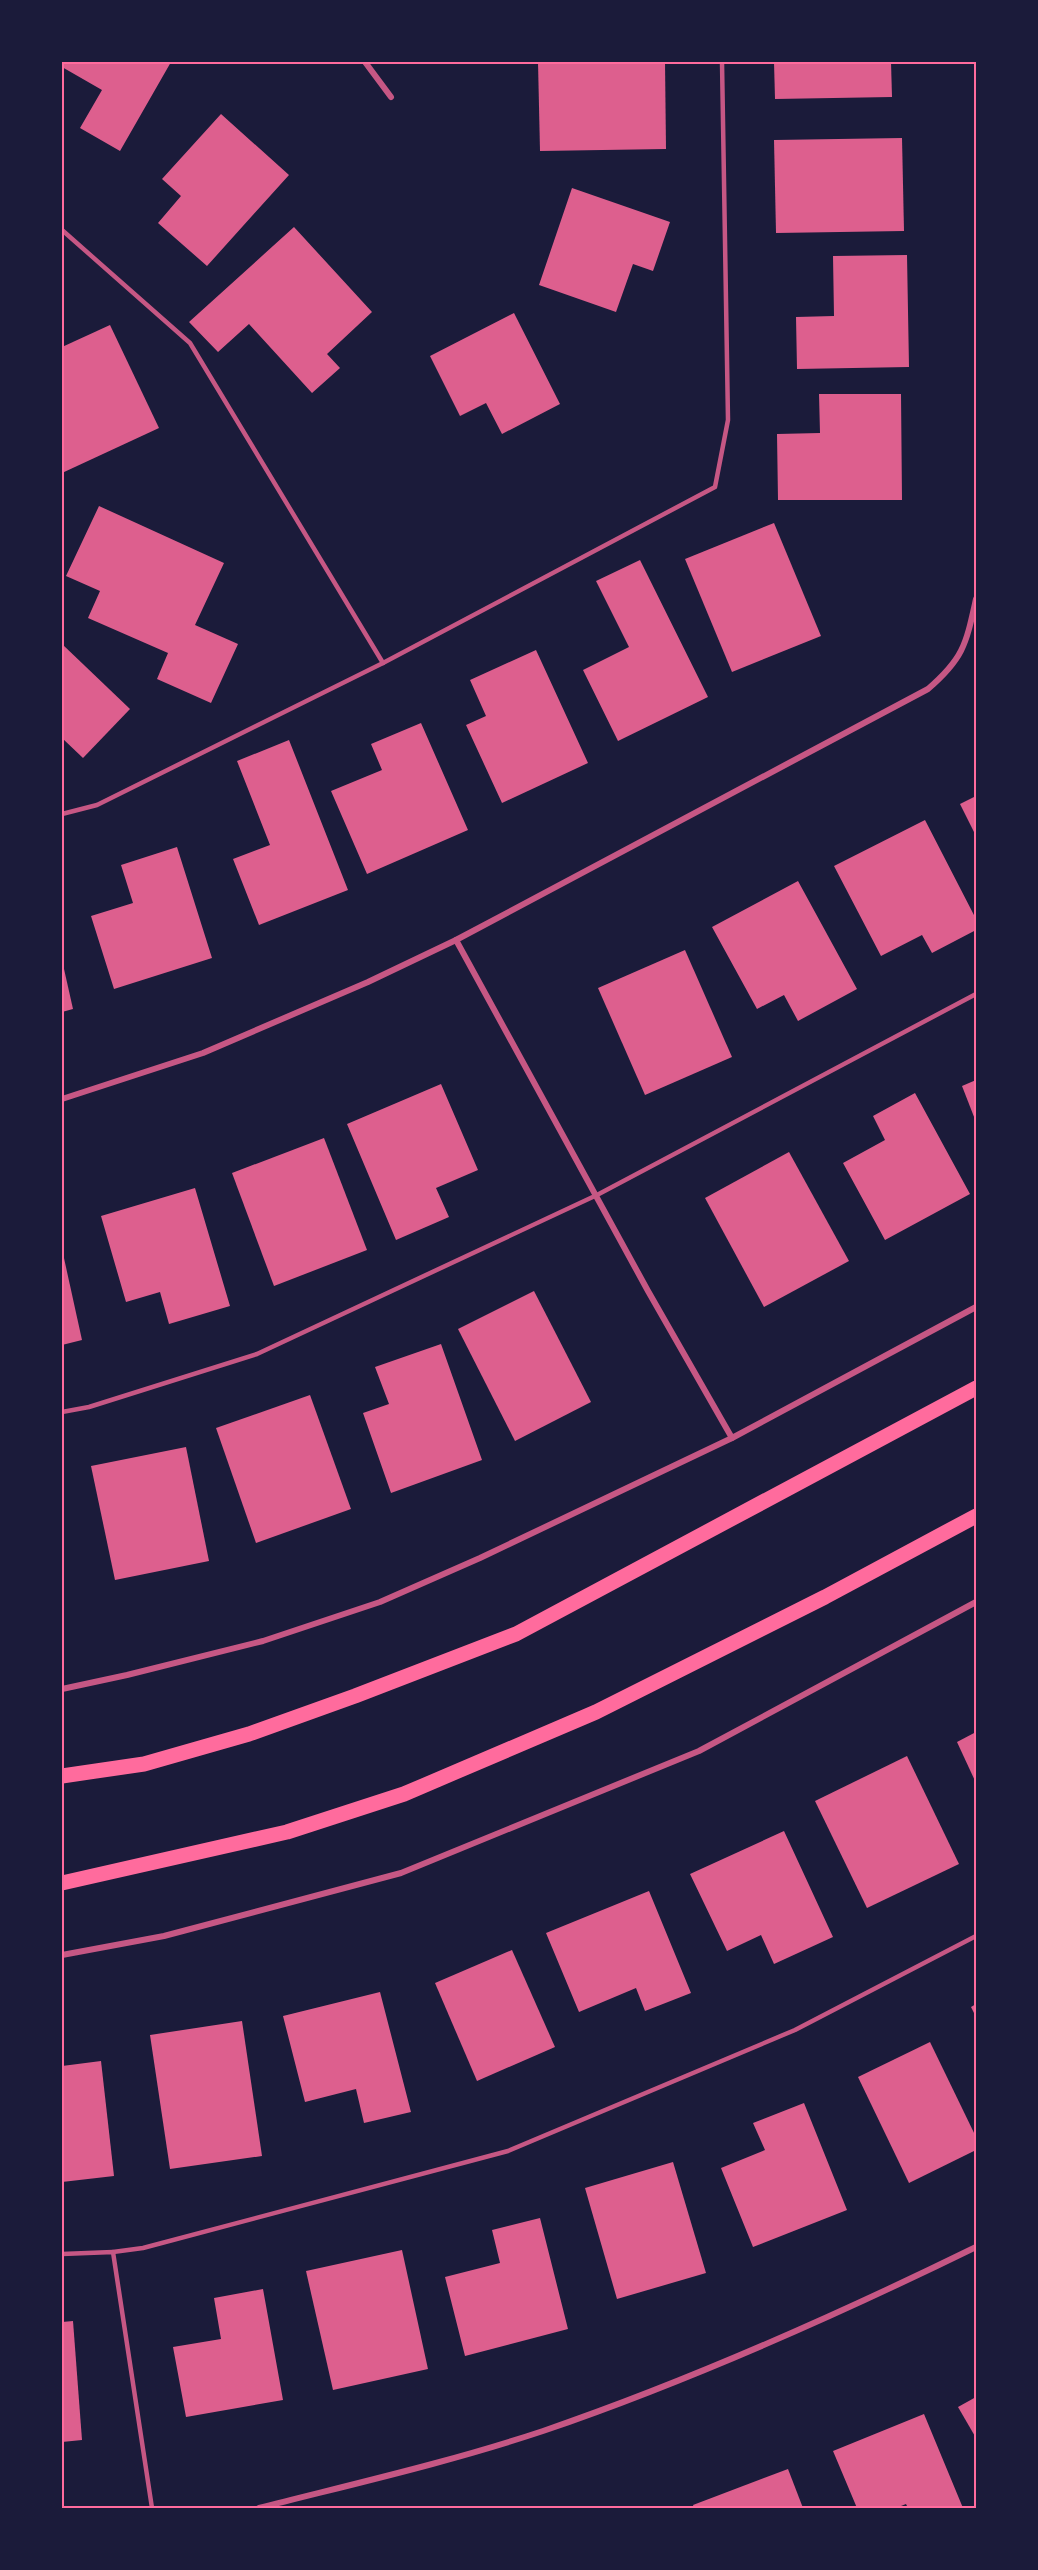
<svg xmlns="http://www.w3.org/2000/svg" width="1038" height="2570" font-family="Karla,sans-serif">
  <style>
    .building { fill: #dd5f8e }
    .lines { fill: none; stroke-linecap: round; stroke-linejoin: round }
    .service { stroke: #c65784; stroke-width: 4.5 }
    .minor { stroke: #c65784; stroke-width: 6 }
    .primary { stroke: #ff6b9d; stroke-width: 15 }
    .neatline { fill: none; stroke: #ff6b9d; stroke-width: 2 }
  </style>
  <rect width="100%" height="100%" fill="#1b1b3a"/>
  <g class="building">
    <polygon points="62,62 171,62 120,151 80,128 102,90 62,67"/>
    <polygon points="538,62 665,62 666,149 540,151"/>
    <polygon points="774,62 891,62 892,97 775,99"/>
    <polygon points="221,114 289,175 207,266 158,223 181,196 162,179"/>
    <polygon points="902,138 904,231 776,233 774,140"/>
    <polygon points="572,188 670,222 653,271 633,264 616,312 539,285"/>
    <polygon points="294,227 372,312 327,354 340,368 312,393 249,324 218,352 189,322"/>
    <polygon points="907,255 909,367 797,369 796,317 834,316 833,256"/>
    <polygon points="514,313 560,404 502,434 486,403 460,416 430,356"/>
    <polygon points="110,325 159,428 62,473 62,347"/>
    <polygon points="819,394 901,394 902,500 778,500 777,434 820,433"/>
    <polygon points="99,506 224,563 195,625 238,644 211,703 157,679 168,653 88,618 100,591 66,576"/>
    <polygon points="774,523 821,636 732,672 685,559"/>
    <polygon points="640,560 708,697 618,741 583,670 629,647 596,581"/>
    <polygon points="62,644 130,709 83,758 62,738"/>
    <polygon points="536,650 588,763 502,803 466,725 486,716 470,680"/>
    <polygon points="421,723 468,830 367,874 331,791 382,770 371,744"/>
    <polygon points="289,740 348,890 259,925 233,859 270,845 237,761"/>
    <polygon points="976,796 976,836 960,804"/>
    <polygon points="925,820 976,919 976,930 932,953 922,935 881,956 834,866"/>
    <polygon points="177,847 212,958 114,989 91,916 133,903 121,865"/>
    <polygon points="798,881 857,989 798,1021 784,995 757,1009 712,927"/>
    <polygon points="685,950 732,1057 645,1095 598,988"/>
    <polygon points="62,960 73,1009 62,1012"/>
    <polygon points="976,1080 976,1122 962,1086"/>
    <polygon points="441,1084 478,1170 436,1188 449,1217 396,1240 347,1124"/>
    <polygon points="915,1093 970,1194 885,1240 843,1163 885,1140 873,1116"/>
    <polygon points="324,1138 367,1250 274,1286 232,1173"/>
    <polygon points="789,1152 849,1261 764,1307 705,1198"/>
    <polygon points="195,1188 230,1306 169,1324 160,1292 126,1302 101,1216"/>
    <polygon points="62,1249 82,1340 62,1345"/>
    <polygon points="534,1291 591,1402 515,1441 458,1329"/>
    <polygon points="441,1344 482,1460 391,1493 363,1413 389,1404 375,1367"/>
    <polygon points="310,1395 351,1509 256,1543 216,1428"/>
    <polygon points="186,1447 209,1561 115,1580 91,1466"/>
    <polygon points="976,1732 976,1783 957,1742"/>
    <polygon points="907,1756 959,1864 867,1908 815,1801"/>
    <polygon points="784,1831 833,1937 774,1964 761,1935 727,1951 690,1874"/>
    <polygon points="649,1891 691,1993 645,2011 636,1988 579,2012 546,1933"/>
    <polygon points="512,1950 555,2047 477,2081 435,1983"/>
    <polygon points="380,1992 411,2112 364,2123 356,2089 305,2102 283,2016"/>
    <polygon points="976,2004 976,2017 971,2007"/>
    <polygon points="242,2021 262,2156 170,2169 150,2035"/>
    <polygon points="930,2042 976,2137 976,2150 909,2183 858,2077"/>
    <polygon points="101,2061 114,2176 62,2182 62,2066"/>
    <polygon points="804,2103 847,2210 753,2247 721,2168 765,2150 753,2123"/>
    <polygon points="673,2162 706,2273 617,2299 585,2188"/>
    <polygon points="540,2218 568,2329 465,2356 445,2277 500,2263 492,2230"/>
    <polygon points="402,2250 428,2369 333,2390 306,2271"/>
    <polygon points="263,2289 283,2400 186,2417 173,2347 221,2339 214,2298"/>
    <polygon points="73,2321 82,2440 62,2442 62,2322"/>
    <polygon points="976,2397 976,2438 958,2407"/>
    <polygon points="924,2414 963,2508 908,2508 906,2504 896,2508 857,2508 833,2451"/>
    <polygon points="788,2469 803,2508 694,2508 693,2505"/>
  </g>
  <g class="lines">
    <g class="service">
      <polyline points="62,230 190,343 383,663"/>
      <polyline points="62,814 97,805 383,663 715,487 728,420 722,62"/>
      <polyline points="62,1412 89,1407 257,1354 597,1195 976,994"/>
      <polyline points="113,2252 143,2248 508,2151 795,2030 976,1936"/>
      <polyline points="62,2254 113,2252 152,2508"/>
    </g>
    <g class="minor">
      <polyline points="365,62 391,97"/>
      <polyline points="456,940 648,1291 732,1438"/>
      <path d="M62 1099 203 1053 368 982 456 940 928 689C964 658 966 644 976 599"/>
      <polyline points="62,1689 127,1675 263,1641 380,1602 480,1558 732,1438 976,1307"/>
      <polyline points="62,1955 164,1936 401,1873 699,1751 976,1602"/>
      <path d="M259 2508C353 2484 450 2462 543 2431 692 2380 835 2316 976 2247"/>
    </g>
    <g class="primary">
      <polyline points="62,1776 144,1764 249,1734 355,1696 516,1634 976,1388"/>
      <polyline points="62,1883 287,1832 404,1794 596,1712 825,1597 976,1516"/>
    </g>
  </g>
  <rect width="1038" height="2570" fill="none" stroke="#1b1b3a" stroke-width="126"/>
  <rect x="63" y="63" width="912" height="2444" class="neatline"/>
</svg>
